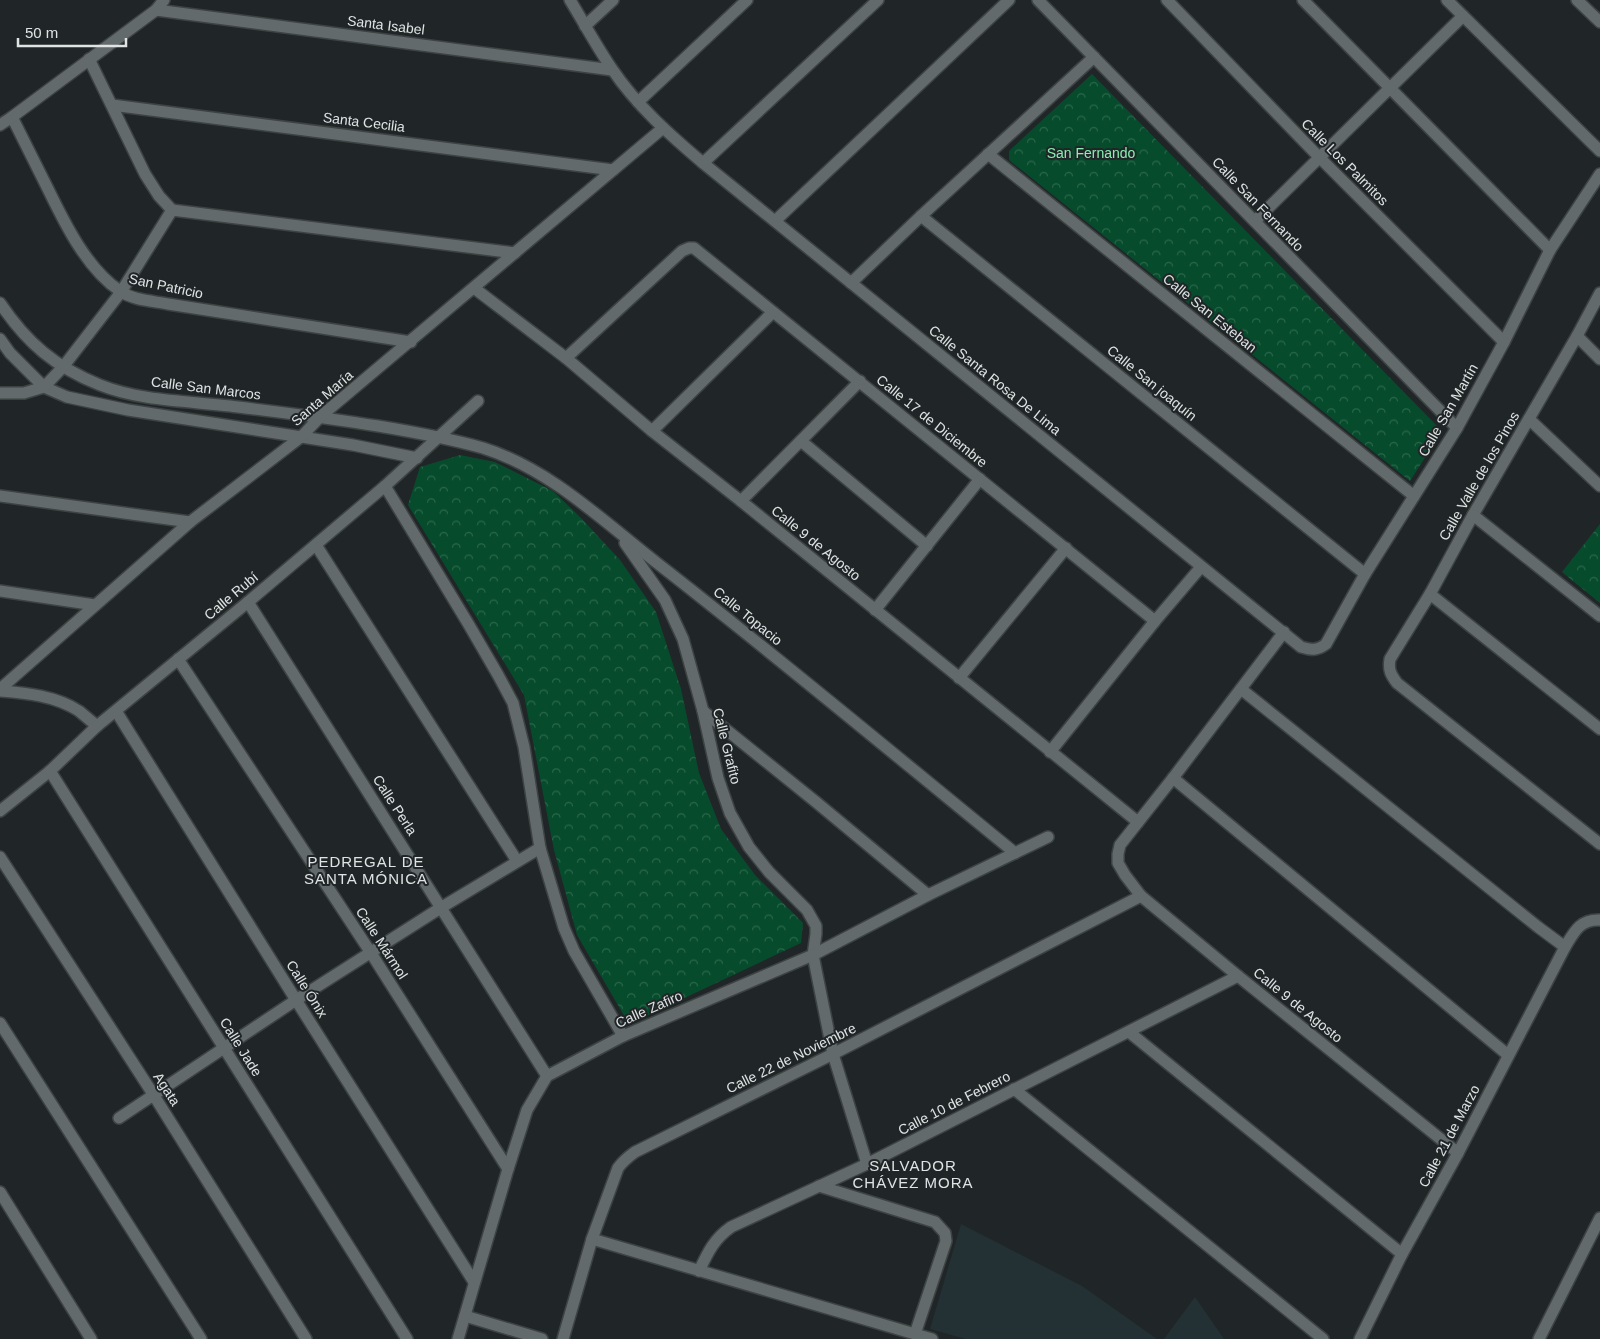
<svg xmlns="http://www.w3.org/2000/svg" width="1600" height="1339" font-family="Arial,sans-serif">
  <style>
    .built { fill: #233034 }
    .park { fill: url(#park-crowns) }
    .lines { fill: none; stroke-linecap: round; stroke-linejoin: round }
    .street-casing { stroke: #3d4243; stroke-width: 14 }
    .street { stroke: #636a6b; stroke-width: 11 }
    .labels { text-anchor: middle; dominant-baseline: central; stroke-width: 4; stroke-linejoin: round; paint-order: stroke }
    .street-label { font-size: 14px; fill: #dfe3e4; stroke: #202627 }
    .park-label { font-size: 14px; fill: #8aedb2; stroke: #202627 }
    .neighbourhood-label { font-size: 15px; letter-spacing: 1px; fill: #dfe3e4; stroke: #202627 }
  </style>
  <defs>
    <pattern id="park-crowns" width="20" height="18" patternUnits="userSpaceOnUse" patternTransform="scale(1.25)"><rect width="20" height="18" fill="#064c2c"/><path d="M2 6a3 3 0 1 1 6 0M12 15a3 3 0 1 1 6 0" fill="none" stroke="#2a664a"/></pattern>
  </defs>
  <rect width="100%" height="100%" fill="#202627"/>
  <g class="built">
    <polygon points="961,1224 1082,1286 1157,1339 966,1339 930,1329"/>
    <polygon points="1195,1297 1224,1339 1164,1339"/>
  </g>
  <g class="park">
    <polygon points="1092,74 1442,431 1410,481 1009,160 1009,151"/>
    <polygon points="460,455 495,462 553,491 582,519 620,560 656,612 681,689 699,773 721,829 755,875 803,923 801,943 629,1024 577,935 554,850 524,695 408,505 420,467"/>
    <polygon points="1600,524 1600,603 1562,572"/>
  </g>
  <g class="lines">
    <defs>
      <g id="street">
        <path d="M570 0C584 23 597 47 612 69 637 106 670 135 703 163L1301 647C1311 650 1317 651 1326 644L1365 574 1457 428 1504 342 1550 250 1600 174"/>
        <polyline points="1038,0 1457,428"/>
        <polyline points="1167,0 1319,157 1504,342"/>
        <polyline points="1303,0 1550,250"/>
        <polyline points="1447,0 1600,151"/>
        <polyline points="1577,0 1600,22"/>
        <polyline points="156,10 612,70"/>
        <polyline points="585,26 613,0"/>
        <polyline points="89,59 145,174 159,196 172,210"/>
        <polyline points="638,102 747,0"/>
        <polyline points="112,105 613,170"/>
        <path d="M12 117C24 141 36 165 48 189 65 224 87 269 120 291 132 300 153 301 168 304L411 342"/>
        <polyline points="0,125 12,117 156,10 164,0"/>
        <polyline points="988,154 1414,496"/>
        <polyline points="703,163 878,0"/>
        <polyline points="172,210 515,253"/>
        <polyline points="921,216 1365,574"/>
        <polyline points="775,221 1009,0"/>
        <polyline points="1255,221 1463,16"/>
        <polyline points="851,283 921,216 1094,57"/>
        <polyline points="474,288 566,358 652,431 741,501 1138,822"/>
        <path d="M1600 293 1577 336 1473 515 1430 594 1390 659C1388 670 1391 675 1397 683L1600 844"/>
        <path d="M0 303C27 343 55 367 100 385 140 401 187 401 230 406 279 412 329 418 378 426 414 432 448 438 483 448 550 469 603 521 657 563 778 657 896 756 1015 853"/>
        <polyline points="1577,336 1600,359"/>
        <polyline points="0,339 10,353 44,387 67,397 128,410 353,445 417,458"/>
        <polyline points="566,358 682,251 689,248 694,248 1155,621"/>
        <polyline points="0,393 24,393 44,387 63,367 121,292 172,210"/>
        <polyline points="1529,419 1600,486"/>
        <polyline points="652,431 773,312"/>
        <polyline points="801,441 927,546"/>
        <polyline points="385,486 469,625 498,675 513,703 524,747 540,848 564,928 574,951 623,1036"/>
        <polyline points="0,496 190,522"/>
        <polyline points="741,501 860,381"/>
        <polyline points="1473,515 1600,616"/>
        <polyline points="625,543 665,600 683,639 703,711 718,778 730,813 749,847 769,872 807,910 816,926 816,934 813,955 833,1054 867,1164"/>
        <polyline points="316,545 517,861"/>
        <polyline points="0,591 95,605"/>
        <polyline points="1430,594 1600,729"/>
        <polyline points="248,602 547,1076"/>
        <polyline points="875,610 980,479"/>
        <polyline points="1284,632 1173,778 1120,845 1118,854 1118,863 1125,875 1141,896 1238,976 1458,1153"/>
        <polyline points="178,659 371,953 508,1169"/>
        <polyline points="959,678 1066,548"/>
        <polyline points="0,689 190,522 301,437 321,416 663,128"/>
        <polyline points="1241,689 1538,927 1565,947"/>
        <path d="M0 691C27 693 56 696 79 711 85 716 91 721 97 726"/>
        <polyline points="116,711 296,1000 474,1282"/>
        <polyline points="703,711 816,802 928,895"/>
        <polyline points="1050,752 1155,621 1201,567"/>
        <polyline points="50,771 407,1339"/>
        <polyline points="1173,778 1508,1055"/>
        <polyline points="0,811 50,771 97,726 248,602 385,486 478,401"/>
        <polyline points="0,857 153,1094 306,1339"/>
        <polyline points="0,1023 201,1339"/>
        <polyline points="1129,1032 1402,1254"/>
        <polyline points="1014,1089 1323,1339"/>
        <polyline points="119,1118 296,1000 442,907 540,848"/>
        <polyline points="819,1186 935,1222 945,1233 946,1241 915,1334"/>
        <polyline points="0,1192 91,1339"/>
        <polyline points="592,1239 932,1339"/>
        <path d="M699 1271C708 1252 714 1239 731 1227L867 1164 1238 976"/>
        <polyline points="465,1316 542,1339"/>
        <polyline points="458,1339 508,1169 527,1110 547,1076 623,1036 813,955 928,895 1048,837"/>
        <path d="M563 1339 592 1239 618 1168C623 1161 628 1157 635 1152L833 1054 1141 896"/>
        <path d="M1360 1339 1402 1254 1458 1153 1565 947C1574 932 1580 919 1600 920"/>
        <polyline points="1539,1339 1600,1218"/>
      </g>
    </defs>
    <use href="#street" class="street-casing"/>
    <use href="#street" class="street"/>
  </g>
  <g class="labels">
    <g class="street-label">
      <text transform="translate(386 25) rotate(7)">Santa Isabel</text>
      <text transform="translate(364 122) rotate(7)">Santa Cecilia</text>
      <text transform="translate(1345 162) rotate(45)">Calle Los Palmitos</text>
      <text transform="translate(1258 204) rotate(46)">Calle San Fernando</text>
      <text transform="translate(166 286) rotate(12)">San Patricio</text>
      <text transform="translate(1210 313) rotate(39)">Calle San Esteban</text>
      <text transform="translate(995 380) rotate(39)">Calle Santa Rosa De Lima</text>
      <text transform="translate(1152 383) rotate(39)">Calle San joaquín</text>
      <text transform="translate(206 388) rotate(7)">Calle San Marcos</text>
      <text transform="translate(322 398) rotate(-41)">Santa María</text>
      <text transform="translate(1448 410) rotate(-60)">Calle San Martín</text>
      <text transform="translate(932 421) rotate(39)">Calle 17 de Diciembre</text>
      <text transform="translate(1479 476) rotate(-60)">Calle Valle de los Pinos</text>
      <text transform="translate(816 543) rotate(39)">Calle 9 de Agosto</text>
      <text transform="translate(231 596) rotate(-40)">Calle Rubí</text>
      <text transform="translate(748 616) rotate(39)">Calle Topacio</text>
      <text transform="translate(727 746) rotate(76)">Calle Grafito</text>
      <text transform="translate(395 805) rotate(57)">Calle Perla</text>
      <text transform="translate(382 943) rotate(57)">Calle Mármol</text>
      <text transform="translate(307 989) rotate(58)">Calle Ónix</text>
      <text transform="translate(1298 1005) rotate(39)">Calle 9 de Agosto</text>
      <text transform="translate(649 1009) rotate(-24)">Calle Zafiro</text>
      <text transform="translate(241 1047) rotate(58)">Calle Jade</text>
      <text transform="translate(791 1058) rotate(-26)">Calle 22 de Noviembre</text>
      <text transform="translate(167 1089) rotate(57)">Agata</text>
      <text transform="translate(954 1103) rotate(-27)">Calle 10 de Febrero</text>
      <text transform="translate(1449 1136) rotate(-62)">Calle 21 de Marzo</text>
    </g>
    <g class="park-label">
      <text x="1091" y="153">San Fernando</text>
    </g>
    <g class="neighbourhood-label">
      <text x="366" y="861">PEDREGAL DE<tspan x="366" dy="17">SANTA MÓNICA</tspan></text>
      <text x="913" y="1165">SALVADOR<tspan x="913" dy="17">CHÁVEZ MORA</tspan></text>
    </g>
  </g>
  <path d="M18 38v8h108v-8" fill="none" stroke="#dfe3e4" stroke-width="2.5"/>
  <text x="25" y="38" font-size="15" fill="#dfe3e4" stroke="#202627" stroke-width="4" paint-order="stroke">50 m</text>
</svg>
